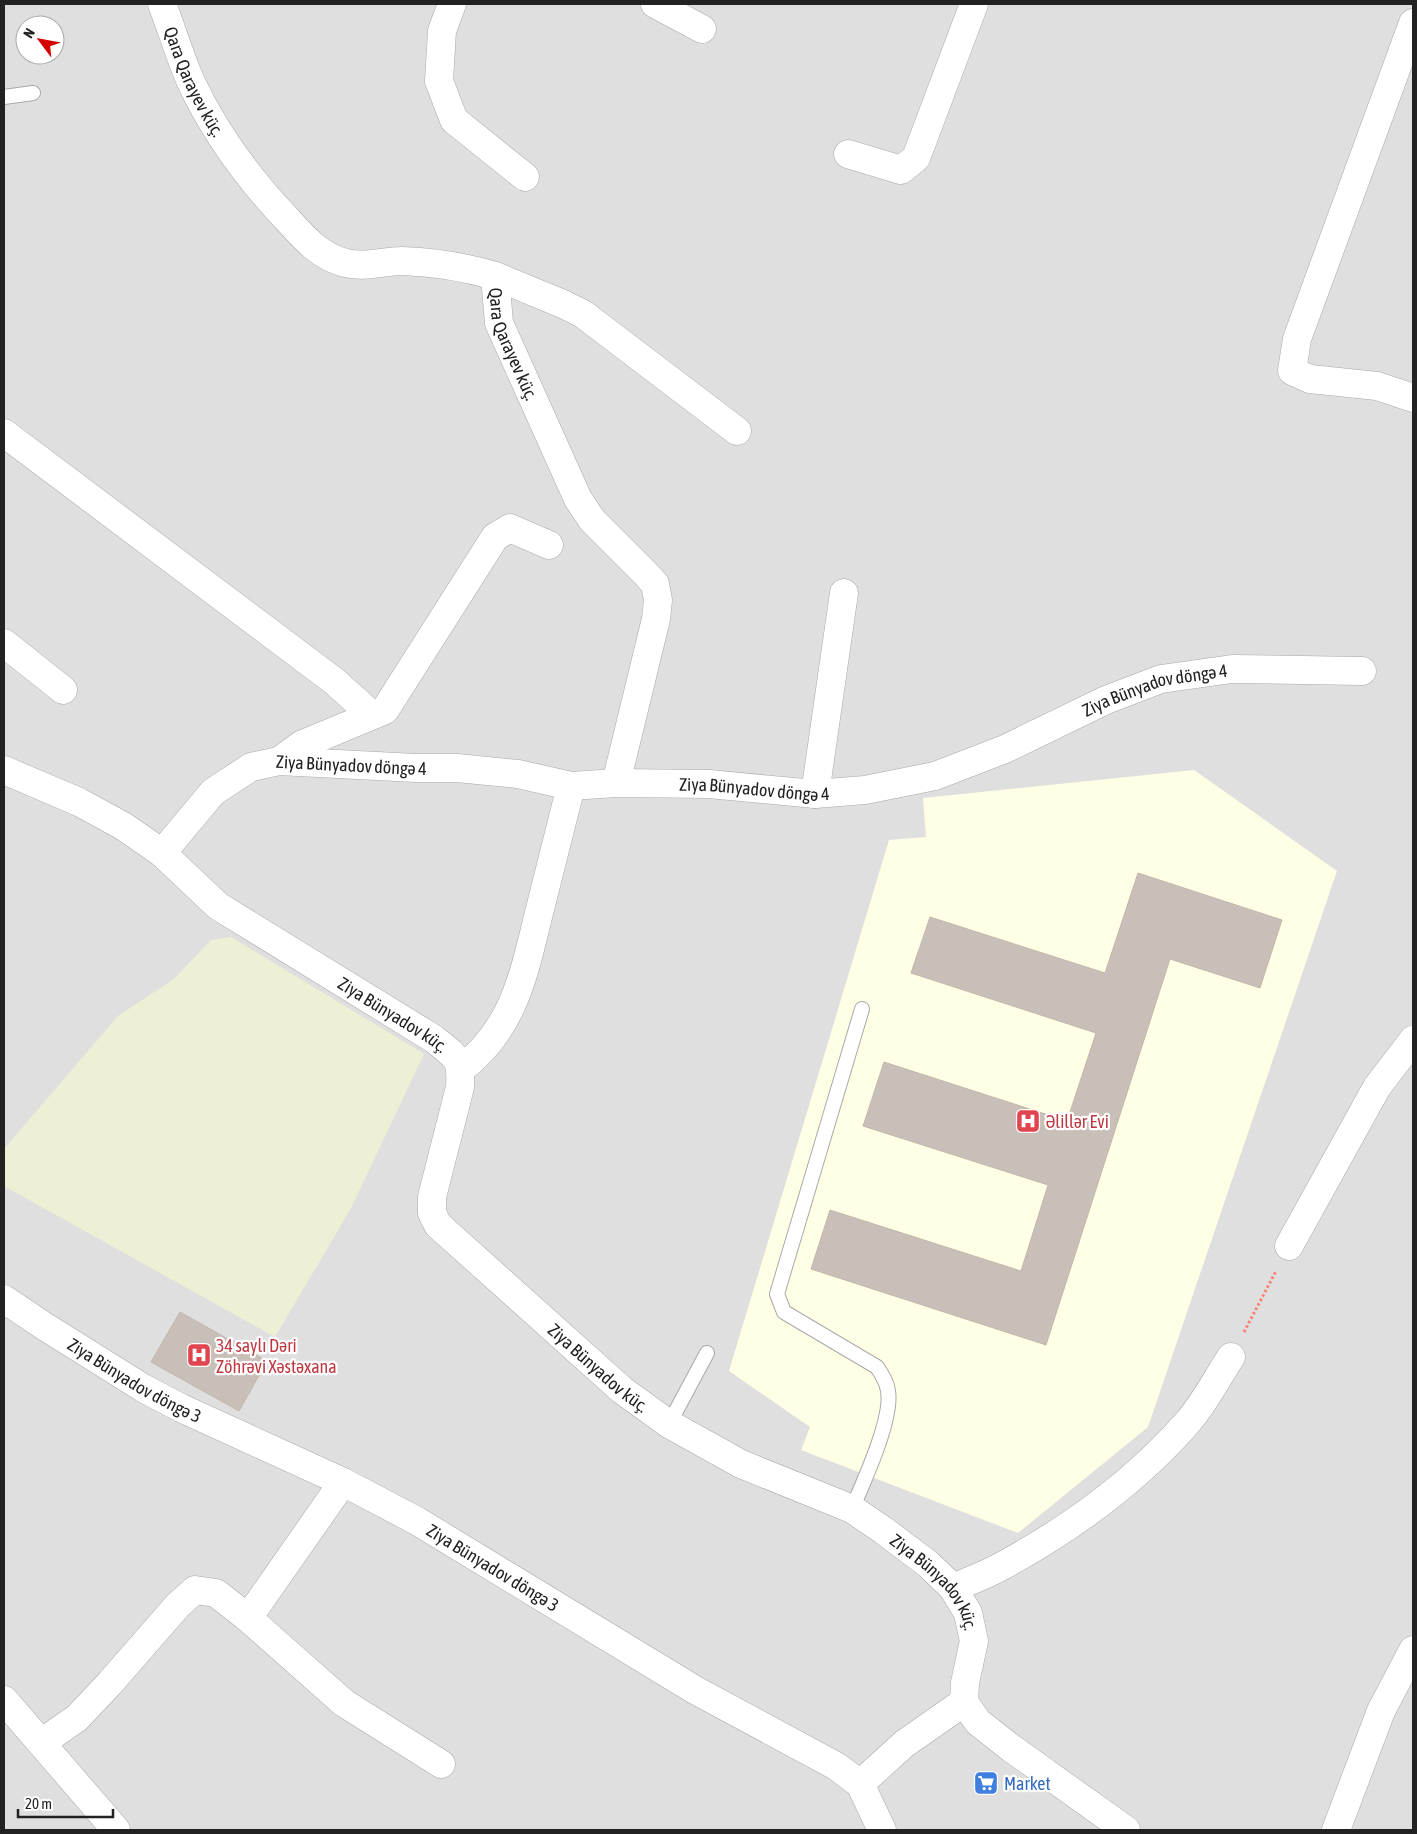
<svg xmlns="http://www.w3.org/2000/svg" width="1417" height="1834" font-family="'Asap Condensed',sans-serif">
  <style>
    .residential { fill: #e0dfdf; fill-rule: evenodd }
    .education { fill: #ffffe5 }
    .farmland { fill: #eef0d5 }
    .building { fill: #c7bfb8; stroke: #c4b6ab }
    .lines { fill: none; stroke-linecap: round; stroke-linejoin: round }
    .service-casing { stroke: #a9a9a9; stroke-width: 16 }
    .minor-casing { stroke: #a9a9a9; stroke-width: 29 }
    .path { stroke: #fa8072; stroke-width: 3; stroke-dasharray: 2.5 2.5; stroke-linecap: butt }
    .service { stroke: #fff; stroke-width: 14 }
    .minor { stroke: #fff; stroke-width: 28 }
    .labels { text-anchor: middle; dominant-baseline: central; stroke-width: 4.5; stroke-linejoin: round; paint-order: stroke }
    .street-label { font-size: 18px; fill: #222; stroke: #fff }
    .health-label { font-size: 18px; fill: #be3a42; stroke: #fff; text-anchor: start }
    .shop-label { font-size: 18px; fill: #366cbe; stroke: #fff; text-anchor: start }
  </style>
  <rect width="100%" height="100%" fill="#f2efe9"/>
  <path class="residential" d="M4 4H1413V1830H4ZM25 25H55V55H25Z"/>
  <polygon class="education" points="1194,770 1337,871 1148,1427 1018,1533 801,1450 810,1427 729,1371 889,840 926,837 923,798"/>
  <polygon class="farmland" points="231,937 424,1054 351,1208 275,1337 4,1186 4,1149 118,1016 174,979 211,940"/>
  <g class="building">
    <polygon points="1138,873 1282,920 1260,988 1170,959 1046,1345 811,1269 830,1210 1021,1271 1048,1185 863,1126 884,1062 1067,1121 1096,1033 911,973 930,917 1105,973"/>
    <polygon points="180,1312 267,1361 239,1411 151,1362"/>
  </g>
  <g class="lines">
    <defs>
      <g id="service">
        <polyline points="4,97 33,93"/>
        <polyline points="669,1424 707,1353"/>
        <path d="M852 1509C863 1483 893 1419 888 1391 887 1382 882 1375 877 1367L784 1312 777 1294 862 1009"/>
      </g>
      <g id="minor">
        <path id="s1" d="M162 4C172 30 180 57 191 82 215 133 248 178 286 218 303 237 320 257 346 263 365 268 383 261 402 261 434 262 465 267 495 276L499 323 578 499 592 520 645 573 655 584 658 600 656 619 616 783"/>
        <polyline points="452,4 442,31 439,81 454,120 525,177"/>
        <polyline points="655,4 702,29"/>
        <polyline points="1413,23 1297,339 1292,371 1310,379 1377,386 1413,398"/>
        <polyline points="848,154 901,170 916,158 974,4"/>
        <polyline points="495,276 563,304 583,314 737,431"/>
        <polyline points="4,433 334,681 372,715"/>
        <polyline points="4,643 63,690"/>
        <polyline points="279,761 301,745 385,710 495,537 510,528 549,545"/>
        <path id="s2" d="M4 770 79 802 123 826 162 853 218 906 434 1039C456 1057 462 1058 460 1087L432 1197V1213L438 1225 622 1390 669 1424 741 1464 852 1509 883 1530 928 1564 953 1588 968 1613 974 1641 965 1683 964 1702 978 1722 1011 1748 1126 1830"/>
        <polyline points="815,794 844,593"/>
        <path id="s3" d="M162 853 213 792 251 767 279 761 416 768H457L518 774 571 786 616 783 709 784 815 794 865 790 935 776 1005 749 1106 700 1161 679 1232 669 1362 671"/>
        <path d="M461 1069C517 1027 525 967 541 905 551 865 561 826 571 786"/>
        <polyline points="1289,1246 1377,1087 1413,1040"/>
        <path id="s4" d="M4 1299 44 1326 143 1388 181 1408 343 1482 417 1521 695 1690 836 1766 860 1784 904 1744 964 1702"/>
        <path d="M953 1588C969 1581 986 1575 1002 1566 1070 1529 1136 1481 1187 1423 1204 1404 1217 1378 1231 1357"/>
        <polyline points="248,1618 343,1482"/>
        <polyline points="4,1700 116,1830"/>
        <polyline points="41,1743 77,1718 110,1683 178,1605 195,1590 216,1593 248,1618 344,1703 441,1764"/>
        <polyline points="860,1784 882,1830"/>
        <polyline points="1336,1830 1381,1711 1413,1650"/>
      </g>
    </defs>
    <use href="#service" class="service-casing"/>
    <use href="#minor" class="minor-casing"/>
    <polyline class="path" points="1244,1332 1276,1271"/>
    <use href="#service" class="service"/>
    <use href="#minor" class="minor"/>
  </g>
  <defs>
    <symbol id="hospital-square" viewBox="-11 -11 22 22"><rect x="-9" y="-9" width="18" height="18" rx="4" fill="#e0444e" stroke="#fff"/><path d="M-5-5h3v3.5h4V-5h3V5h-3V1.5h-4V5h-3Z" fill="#fff"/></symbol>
    <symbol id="supermarket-square" viewBox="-11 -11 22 22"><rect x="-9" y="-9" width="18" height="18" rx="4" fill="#3f7fe0" stroke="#fff"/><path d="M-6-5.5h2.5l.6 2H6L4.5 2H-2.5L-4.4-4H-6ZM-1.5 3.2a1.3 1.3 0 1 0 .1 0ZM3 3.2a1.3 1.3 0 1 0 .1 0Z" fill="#fff"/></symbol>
  </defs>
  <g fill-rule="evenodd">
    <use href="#hospital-square" x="1014" y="1107" width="28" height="28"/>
    <use href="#hospital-square" x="185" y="1341" width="28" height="28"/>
    <use href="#supermarket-square" x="972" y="1769" width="28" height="28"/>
  </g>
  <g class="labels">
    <g class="street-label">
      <text stroke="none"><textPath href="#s1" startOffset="84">Qara Qarayev küç.</textPath></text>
      <text stroke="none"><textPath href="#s1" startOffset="548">Qara Qarayev küç.</textPath></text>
      <text stroke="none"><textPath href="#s3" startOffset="1051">Ziya Bünyadov döngə 4</textPath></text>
      <text stroke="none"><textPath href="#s3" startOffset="226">Ziya Bünyadov döngə 4</textPath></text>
      <text stroke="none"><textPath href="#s3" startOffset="631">Ziya Bünyadov döngə 4</textPath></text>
      <text stroke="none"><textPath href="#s2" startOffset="462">Ziya Bünyadov küç.</textPath></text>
      <text stroke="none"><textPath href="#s2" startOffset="926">Ziya Bünyadov küç.</textPath></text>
      <text stroke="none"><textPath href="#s4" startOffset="154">Ziya Bünyadov döngə 3</textPath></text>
      <text stroke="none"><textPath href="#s4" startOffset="559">Ziya Bünyadov döngə 3</textPath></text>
      <text stroke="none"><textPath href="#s2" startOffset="1331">Ziya Bünyadov küç.</textPath></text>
    </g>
    <g class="health-label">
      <text x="1046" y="1121">Əlillər Evi</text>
      <text x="216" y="1345">34 saylı Dəri<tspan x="216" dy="21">Zöhrəvi Xəstəxana</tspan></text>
    </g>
    <g class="shop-label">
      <text x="1004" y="1783">Market</text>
    </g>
  </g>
  <rect width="1417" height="1834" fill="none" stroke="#222222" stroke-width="10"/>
  <g transform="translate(40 40) rotate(302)"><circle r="24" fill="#ffffff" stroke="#a7a7a7"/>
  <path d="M0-4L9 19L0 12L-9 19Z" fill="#d40000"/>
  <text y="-8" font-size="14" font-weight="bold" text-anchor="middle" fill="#222222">N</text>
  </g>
  <path d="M18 1809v8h95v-8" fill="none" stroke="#222222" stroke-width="2.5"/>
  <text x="25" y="1809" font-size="15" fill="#222222" stroke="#ffffff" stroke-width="4" paint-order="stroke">20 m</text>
</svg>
